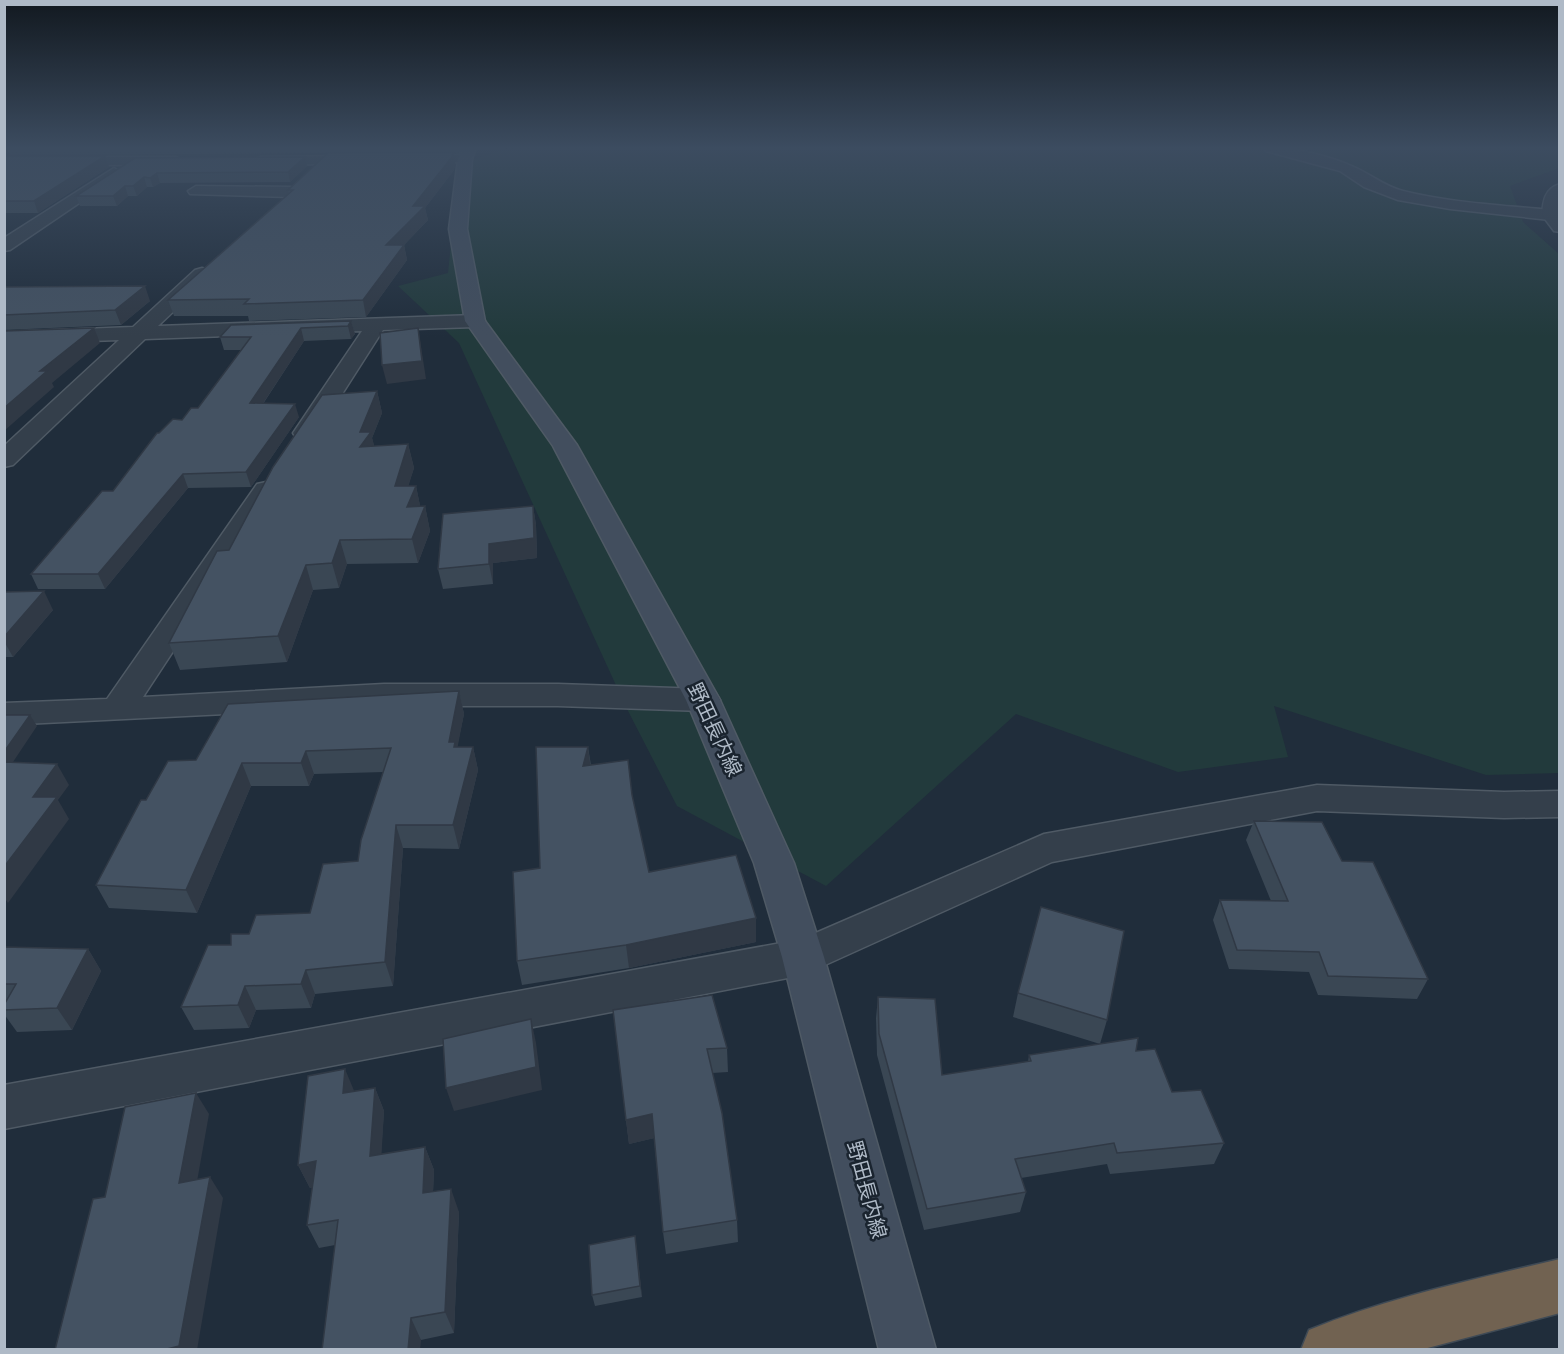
<svg xmlns="http://www.w3.org/2000/svg" width="1564" height="1354" font-family="'Sofia Sans Condensed','Noto Sans JP',sans-serif">
  <style>
    .green { fill: #223a3c }
    .lines { fill: none; stroke-linecap: round; stroke-linejoin: round }
    .minor-casing { stroke: #4f5a65; stroke-width: 3 }
    .tertiary-casing { stroke: #4f5a65; stroke-width: 3 }
    .secondary-casing { stroke: #4f5a65; stroke-width: 3 }
    .motorway-casing { stroke: #3f4a55; stroke-width: 3 }
    .minor { fill: #343f4b; fill-rule: evenodd }
    .tertiary { fill: #343f4b; fill-rule: evenodd }
    .secondary { fill: #424e5e; fill-rule: evenodd }
    .motorway { fill: #716251; fill-rule: evenodd }
    .wall { fill: #3a4754 }
    .shaded-wall { fill: #303945 }
    .building { fill: #445262; stroke: #303945; stroke-width: 1.5 }
    .labels { text-anchor: middle; dominant-baseline: central; stroke-width: 5; stroke-linejoin: round; paint-order: stroke }
    .street-label { font-size: 20px; fill: #afbac7; stroke: #1a242f }
  </style>
  <rect width="100%" height="100%" fill="#202d3b"/>
  <polygon class="green" points="508,148 1559,148 1559,168 1510,186 1523,222 1559,254 1559,773 1486,775 1274,706 1288,757 1178,772 1016,714 826,886 677,806 626,707 459,343 398,286 448,273 459,164"/>
  <g class="lines">
    <defs>
      <g id="minor">
        <path d="M1264 148C1288 146 1326 155 1349 165 1368 172 1383 186 1403 191 1451 203 1501 205 1550 210L1558 215 1550 220 1450 209 1398 200 1364 187 1340 171 1266 151Z"/>
        <polygon points="465,155 472,159 470,162 260,165 253,161 260,157"/>
        <polygon points="4,157 176,157 183,161 176,165 4,165"/>
        <polygon points="114,168 122,173 119,176 10,250 4,251 4,238"/>
        <polygon points="196,186 291,187 299,192 291,197 190,194 188,191"/>
        <polygon points="202,268 209,270 211,274 209,278 158,326 475,315 482,317 485,321 482,325 475,327 383,330 314,438 305,440 296,438 293,433 362,331 145,339 13,465 4,467 4,446 119,340 4,344 4,332 133,327 195,270"/>
        <polygon points="266,482 275,484 279,490 143,697 384,684 558,684 703,689 715,692 720,700 715,708 703,711 558,706 384,706 4,725 4,703 107,699 257,484"/>
        <polygon points="803,939 818,945 824,957 818,969 803,975 4,1129 4,1085"/>
      </g>
      <g id="tertiary">
        <path d="M1560 184V232L1554 231 1542 215C1543 202 1544 189 1560 184Z"/>
        <polygon points="1317,785 1504,792 1560,791 1560,817 1504,818 1317,811 1052,862 803,975 788,969 782,957 788,945 1044,834"/>
      </g>
      <polygon id="secondary" points="462,148 476,148 472,159 467,229 485,321 577,445 720,700 794,863 824,957 936,1350 879,1350 782,957 754,863 686,700 553,446 465,321 449,229 458,159"/>
      <path id="motorway" d="M1560 1259V1313L1420 1350H1301L1309 1330C1389 1297 1476 1279 1560 1259Z"/>
    </defs>
    <use href="#minor" class="minor-casing"/>
    <use href="#tertiary" class="tertiary-casing"/>
    <use href="#secondary" class="secondary-casing"/>
    <use href="#motorway" class="motorway-casing"/>
    <use href="#minor" class="minor"/>
    <use href="#tertiary" class="tertiary"/>
    <use href="#secondary" class="secondary"/>
    <use href="#motorway" class="motorway"/>
  </g>
  <g class="wall">
    <polygon points="7,148 461,148 458,153 453,153 455,164 454,170 425,208 428,220 404,245 407,260 366,317 249,321 248,316 174,316 168,300 289,194 288,190 328,153 10,155"/>
    <polygon points="477,148 512,148 511,148 478,150"/>
    <polygon points="4,156 105,156 109,167 38,213 4,213"/>
    <polygon points="135,158 307,166 290,182 160,183 153,187 147,187 137,196 128,196 117,206 80,206 76,196"/>
    <polygon points="4,287 150,301 121,325 4,330"/>
    <polygon points="351,321 355,334 351,339 304,341 263,404 299,417 251,487 188,488 105,589 38,589 31,574 113,491 159,433 182,420 198,408 241,350 224,350 220,337"/>
    <polygon points="377,391 382,413 372,438 374,446 408,444 414,468 408,486 416,486 420,506 425,506 430,531 418,563 347,564 339,588 313,590 287,662 180,670 169,643 229,550"/>
    <polygon points="533,506 536,525 537,558 493,563 493,584 443,589 438,569"/>
    <polygon points="4,592 53,610 13,657 4,657"/>
    <polygon points="459,691 464,714 457,747 473,747 478,770 459,849 403,848 393,986 315,994 311,1008 256,1010 249,1028 194,1030 181,1007 231,945 249,934 310,913 358,861 384,772 314,774 309,786 251,786 197,913 109,908 96,885 146,800 196,760"/>
    <polygon points="588,747 591,765 632,795 649,872 756,942 629,968 522,985 517,961 540,868"/>
    <polygon points="1254,821 1342,861 1428,979 1417,999 1318,995 1309,972 1229,969 1213,920 1220,900 1271,901 1246,840"/>
    <polygon points="4,947 88,949 101,971 72,1030 17,1032 4,1014"/>
    <polygon points="1018,993 1107,1020 1100,1044 1136,1051 1172,1092 1224,1143 1214,1164 1110,1174 1107,1164 1021,1178 1026,1192 1020,1212 924,1230 877,1055 876,1018 878,997 942,1075 1028,1062 1029,1055 1100,1044 1013,1017"/>
    <polygon points="613,1010 727,1048 728,1072 712,1073 737,1220 738,1242 666,1254 663,1232 654,1138 629,1144 626,1120"/>
    <polygon points="375,1088 384,1111 381,1154 425,1147 434,1170 433,1192 459,1212 454,1333 421,1340 335,1245 319,1248 307,1225 313,1187 310,1188 298,1165 354,1091"/>
    <polygon points="635,1236 642,1297 595,1306 592,1295"/>
  </g>
  <g class="shaded-wall">
    <polygon points="453,152 455,164 454,170 425,208 428,220 404,245 407,260 366,317 363,300 386,245 413,206"/>
    <polygon points="105,156 109,167 38,213 34,201"/>
    <polygon points="305,157 307,166 290,182 288,172"/>
    <polygon points="157,173 160,183 153,187 150,178"/>
    <polygon points="144,177 147,187 137,196 133,186"/>
    <polygon points="125,186 128,196 117,206 113,196"/>
    <polygon points="145,286 150,301 121,325 115,310"/>
    <polygon points="351,321 355,334 351,339 348,326"/>
    <polygon points="94,328 100,343 52,383 54,387 4,431 4,408 40,371"/>
    <polygon points="301,328 304,341 254,417 250,403"/>
    <polygon points="418,328 421,347 426,379 387,384 382,365"/>
    <polygon points="377,391 382,413 372,438 377,455 360,447 360,432"/>
    <polygon points="295,404 299,417 251,487 246,472"/>
    <polygon points="408,444 414,468 401,510 395,486"/>
    <polygon points="183,474 188,488 105,589 98,574"/>
    <polygon points="416,486 421,510 407,507"/>
    <polygon points="425,506 430,531 418,563 412,539"/>
    <polygon points="533,506 536,525 537,558 493,563 493,584 489,564 489,544"/>
    <polygon points="340,540 347,564 339,588 332,563"/>
    <polygon points="306,565 313,590 287,662 278,636"/>
    <polygon points="44,591 53,610 13,657 4,641 4,637"/>
    <polygon points="459,691 464,714 457,750 461,764 449,742"/>
    <polygon points="30,715 37,726 5,774 4,752"/>
    <polygon points="473,747 478,770 459,849 453,825"/>
    <polygon points="588,747 591,770 583,766"/>
    <polygon points="306,751 314,774 309,786 301,763"/>
    <polygon points="242,763 251,786 197,913 186,890"/>
    <polygon points="57,764 69,785 58,800 69,819 8,903 4,897 4,867 33,797"/>
    <polygon points="396,825 403,848 393,986 385,962"/>
    <polygon points="756,918 756,942 629,968 626,945"/>
    <polygon points="88,949 101,971 72,1030 57,1008"/>
    <polygon points="306,970 315,994 311,1008 301,984"/>
    <polygon points="245,986 256,1010 249,1028 238,1005"/>
    <polygon points="531,1019 536,1043 542,1090 454,1111 446,1088"/>
    <polygon points="345,1069 355,1093 343,1093"/>
    <polygon points="375,1088 384,1111 380,1179 370,1156"/>
    <polygon points="196,1093 209,1114 193,1204 179,1183"/>
    <polygon points="652,1114 655,1138 629,1144 626,1120"/>
    <polygon points="425,1147 434,1170 432,1216 423,1193"/>
    <polygon points="316,1161 328,1184 310,1188 298,1165"/>
    <polygon points="210,1177 223,1198 197,1350 163,1350"/>
    <polygon points="451,1189 459,1212 454,1333 445,1312"/>
    <polygon points="635,1236 637,1248 642,1297 640,1286"/>
    <polygon points="411,1318 421,1340 420,1350 408,1350"/>
  </g>
  <g class="building">
    <polygon points="453,152 452,157 413,206 425,206 386,245 404,245 363,300 244,304 249,299 168,300 293,190 288,190 328,153"/>
    <polygon points="4,156 105,156 34,201 4,201"/>
    <polygon points="305,157 288,172 157,173 150,178 144,177 133,186 125,186 113,196 76,196 135,158"/>
    <polygon points="145,286 115,310 4,315 4,287"/>
    <polygon points="351,321 348,326 301,328 250,403 295,404 246,472 183,474 98,574 31,574 102,491 113,491 157,433 159,433 173,419 182,420 191,408 198,408 251,337 220,337 231,325"/>
    <polygon points="94,328 40,371 47,371 4,408 4,331"/>
    <polygon points="418,328 422,361 382,365 380,333"/>
    <polygon points="377,391 360,432 371,432 360,447 408,444 395,486 416,486 407,507 425,506 412,539 340,540 332,563 306,565 278,636 169,643 217,551 229,550 273,467 322,395"/>
    <polygon points="533,506 534,538 489,544 489,564 438,569 443,514"/>
    <polygon points="44,591 4,637 4,592"/>
    <polygon points="459,691 449,742 455,742 454,747 473,747 453,825 396,825 385,962 306,970 301,984 245,986 238,1005 181,1007 208,945 231,945 231,934 249,934 256,915 310,913 323,864 358,861 361,840 391,748 306,751 301,763 242,763 186,890 96,885 141,800 146,800 168,761 196,760 228,704"/>
    <polygon points="4,715 30,715 4,752"/>
    <polygon points="536,747 588,747 583,766 628,760 632,795 649,872 736,855 756,918 626,945 517,961 513,872 540,868"/>
    <polygon points="4,762 57,764 33,797 57,797 4,867"/>
    <polygon points="1254,821 1322,822 1342,861 1373,862 1428,979 1328,976 1319,952 1237,950 1220,900 1288,901"/>
    <polygon points="1041,907 1124,931 1107,1020 1018,993"/>
    <polygon points="4,947 88,949 57,1008 4,1010 4,1005 16,984 4,984"/>
    <polygon points="712,995 727,1048 707,1049 722,1113 737,1220 663,1232 652,1114 626,1120 613,1010"/>
    <polygon points="878,997 935,999 942,1075 1031,1061 1029,1055 1138,1038 1136,1051 1155,1049 1172,1092 1201,1090 1224,1143 1117,1153 1114,1143 1015,1159 1026,1192 927,1209 879,1034"/>
    <polygon points="531,1019 536,1067 446,1088 443,1039"/>
    <polygon points="345,1069 343,1093 375,1088 370,1156 425,1147 423,1193 451,1189 445,1312 411,1318 408,1350 322,1350 338,1220 307,1225 316,1161 298,1165 308,1076"/>
    <polygon points="196,1093 179,1183 210,1177 179,1346 163,1350 55,1350 93,1199 105,1197 125,1107"/>
    <polygon points="635,1236 640,1286 592,1295 589,1245"/>
  </g>
  <linearGradient id="sky" x2="0" y2="1"><stop stop-color="#121920"/><stop offset="0.44" stop-color="#3c4c60"/><stop offset="1" stop-color="#3c4c60" stop-opacity="0"/></linearGradient>
  <rect width="1564" height="337" fill="url(#sky)"/>
  <g class="labels">
    <g class="street-label">
      <text transform="translate(714 730) rotate(65)">野田長内線</text>
      <text transform="translate(866 1190) rotate(75)">野田長内線</text>
    </g>
  </g>
  <rect width="1564" height="1354" fill="none" stroke="#afbac7" stroke-width="12"/>
</svg>
